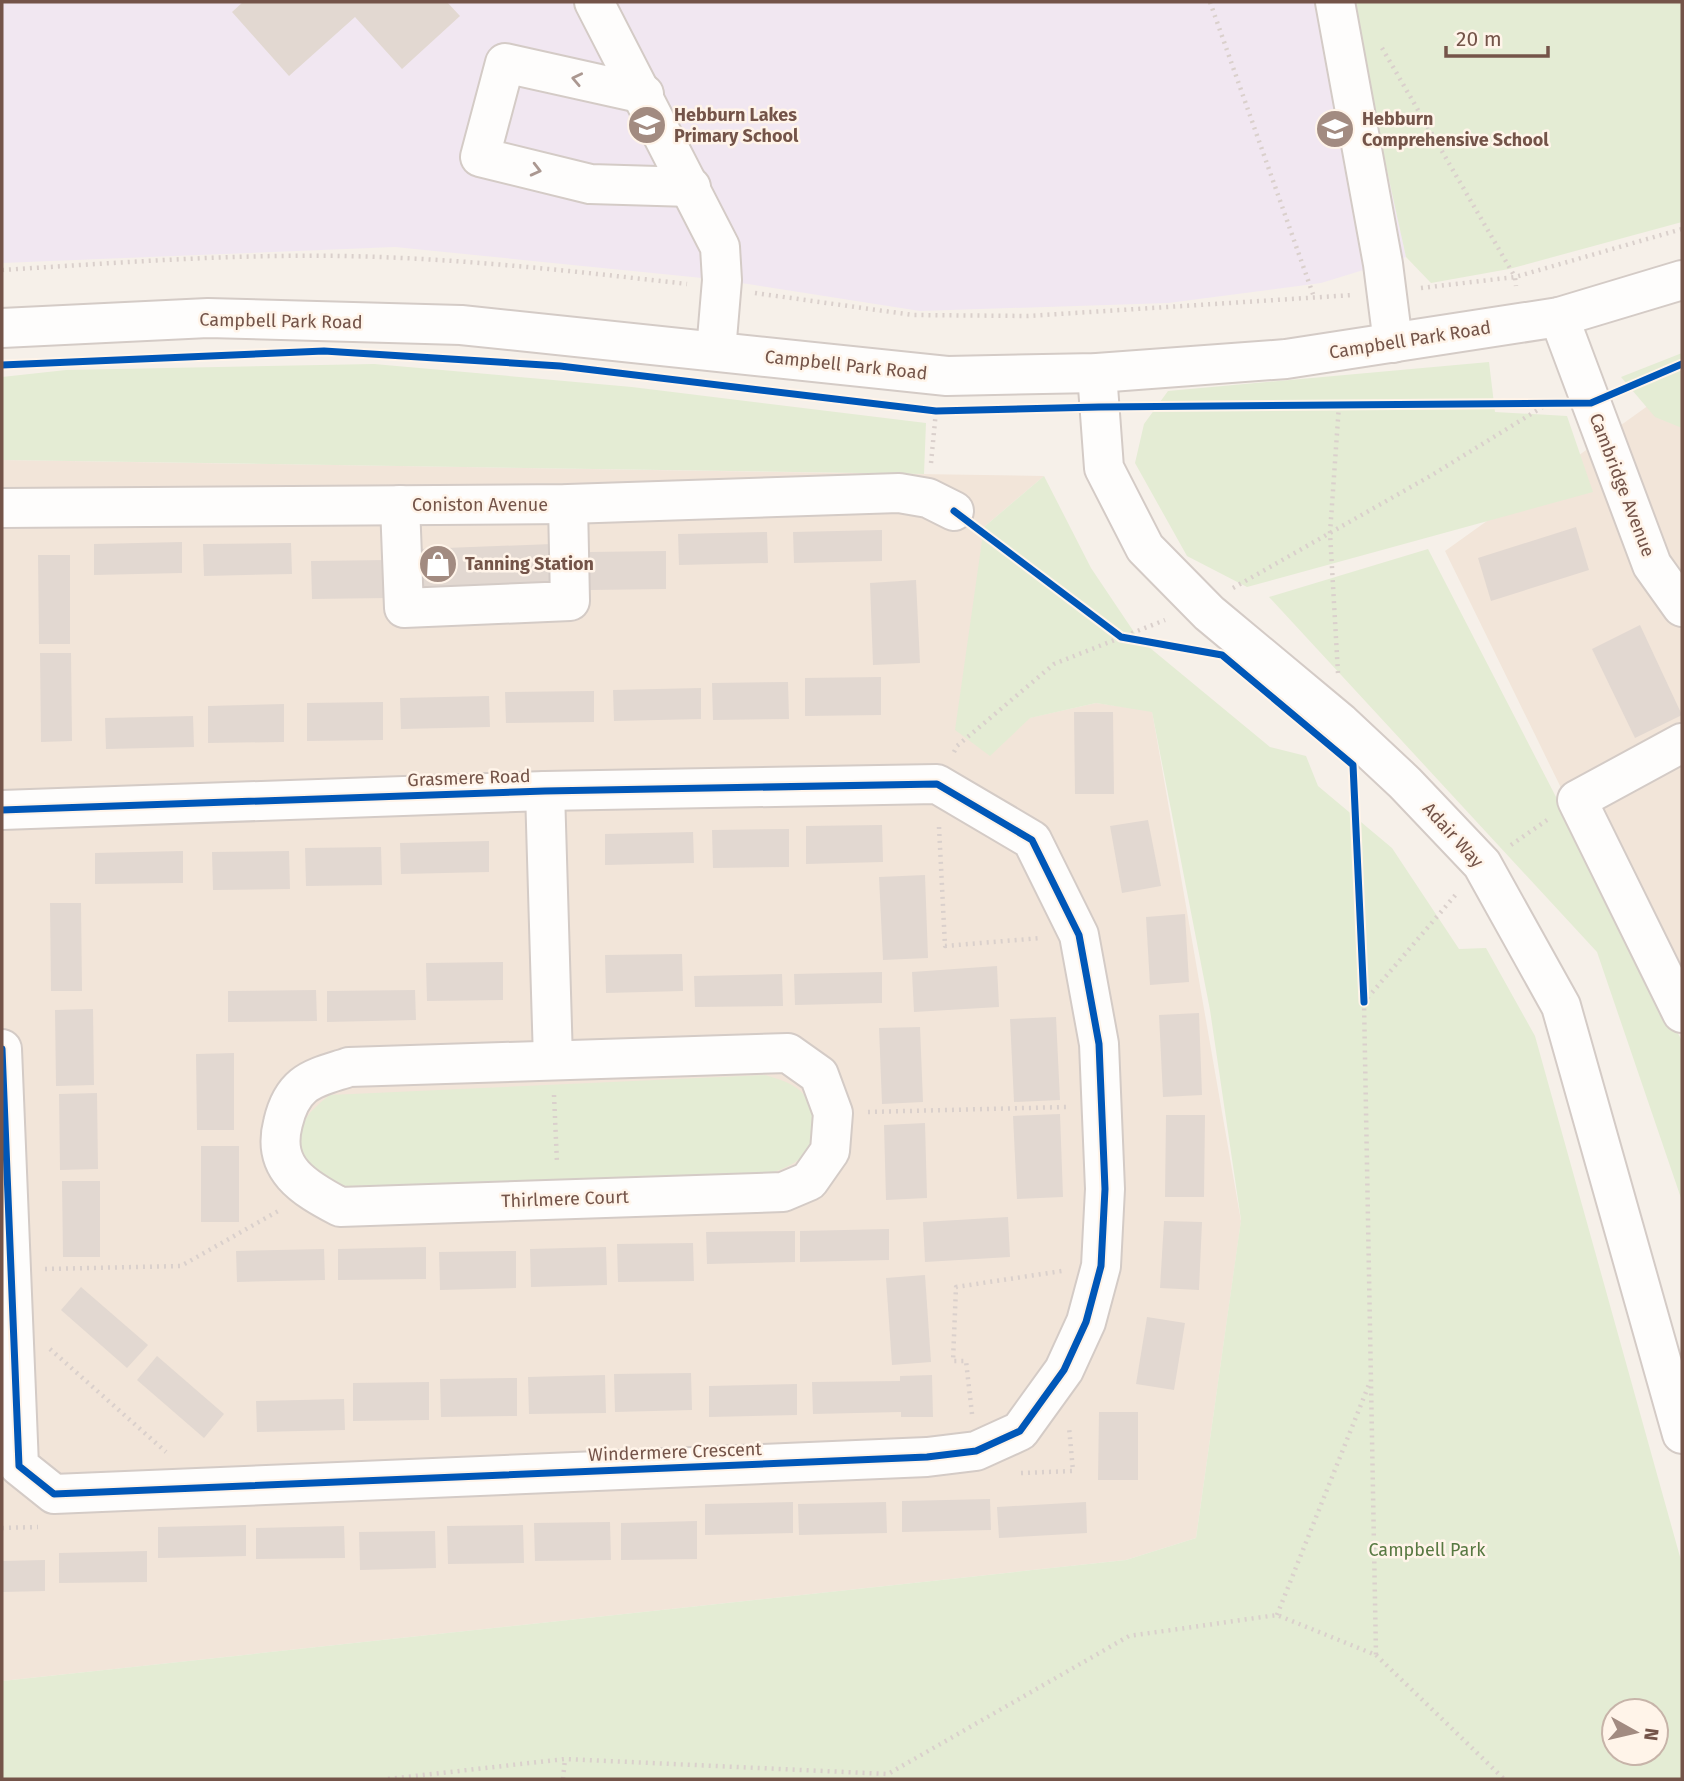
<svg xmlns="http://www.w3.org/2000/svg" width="1684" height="1781" font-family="'Fira Sans',sans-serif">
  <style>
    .residential { fill: #f2e5d9 }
    .education { fill: #f1e7f1 }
    .green { fill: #e4ecd4; fill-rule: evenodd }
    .building { fill: #e2d8d1 }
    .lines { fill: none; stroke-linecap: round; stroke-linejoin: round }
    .minor-casing { stroke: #d4cbc6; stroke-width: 42 }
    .path { stroke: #dad0cc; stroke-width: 4.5; stroke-dasharray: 2 5; stroke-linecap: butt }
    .minor { stroke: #fefdfc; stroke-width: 38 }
    .cycleway-casing { stroke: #fff4e9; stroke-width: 11 }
    .cycleway { stroke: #0057b8; stroke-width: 7 }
    .oneway { stroke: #ab9891 }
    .labels { text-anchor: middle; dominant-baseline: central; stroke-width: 5; stroke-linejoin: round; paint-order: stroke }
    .poi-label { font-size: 18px; font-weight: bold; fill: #745449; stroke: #fff4e9; text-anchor: start }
    .street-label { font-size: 18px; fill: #745449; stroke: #fff4e9 }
    .park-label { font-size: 18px; fill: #587942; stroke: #fff4e9 }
  </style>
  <rect width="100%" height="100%" fill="#f6f0e9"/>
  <g class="residential">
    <polygon points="1682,387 1682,1035 1445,551 1663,395"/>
    <polygon points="2,460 1044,476 984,527 990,755 1029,718 1096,703 1152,711 1241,1221 1196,1538 1126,1560 2,1681"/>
  </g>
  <polygon class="education" points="2,2 1350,2 1406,257 1321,283 1168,303 920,311 722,280 395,247 2,263"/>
  <g class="green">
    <polygon points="1350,2 1682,2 1682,222 1509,269 1431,283 1406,257"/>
    <polygon points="1682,353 1682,428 1655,417 1621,377"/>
    <polygon points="1489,362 1495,412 1567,416 1593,492 1247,587 1187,556 1135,463 1144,424 1168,391"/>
    <polygon points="374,364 632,387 926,423 924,474 2,460 2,377 66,370"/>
    <path d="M1044 476 1091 568 1138 638 1270 747 1306 756 1318 786 1392 848 1459 949 1486 948 1535 1036 1682 1564V1779H2V1681L1126 1560 1196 1538 1241 1220 1210 1010 1152 712 1096 703 1030 718 990 756 955 730 984 527ZM1656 1711V1753H1614V1711Z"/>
    <polygon points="1428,549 1682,1041 1682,1201 1597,952 1269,597"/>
    <path d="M765 1075C778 1079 795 1083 804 1095 819 1113 816 1145 798 1160 790 1167 777 1170 768 1175L346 1186 322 1179 303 1167C295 1130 301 1117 330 1095Z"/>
  </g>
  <g class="building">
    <polygon points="243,2 447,2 460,16 402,69 355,17 289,76 232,12"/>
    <polygon points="1576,527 1589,570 1491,601 1478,558"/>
    <polygon points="882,530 882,561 794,563 793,532"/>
    <polygon points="767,532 768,563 679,565 678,534"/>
    <polygon points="182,542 182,573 94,575 94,544"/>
    <polygon points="291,543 292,574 204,576 203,544"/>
    <polygon points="552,544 553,594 422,599 420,549"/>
    <polygon points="666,551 666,589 590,590 590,552"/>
    <polygon points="38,555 70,555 70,644 39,644"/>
    <polygon points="388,560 388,598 312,599 311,561"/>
    <polygon points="916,580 920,663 873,665 870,583"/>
    <polygon points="1640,625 1682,715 1635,738 1592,649"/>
    <polygon points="40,653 71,653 72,741 41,742"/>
    <polygon points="881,677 881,715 805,716 805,678"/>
    <polygon points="788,682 789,719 713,720 712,683"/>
    <polygon points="701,688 701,719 614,721 613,690"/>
    <polygon points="594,691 594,722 506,723 505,692"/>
    <polygon points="489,696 490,727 401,729 400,698"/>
    <polygon points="383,702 383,740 307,741 307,703"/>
    <polygon points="284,704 284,742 208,743 208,706"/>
    <polygon points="1074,712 1113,712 1114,794 1075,794"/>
    <polygon points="193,716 194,747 106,749 105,718"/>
    <polygon points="1148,820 1161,886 1122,893 1110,826"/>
    <polygon points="882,825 883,862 806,864 806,826"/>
    <polygon points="789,829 789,867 713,868 712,830"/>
    <polygon points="693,832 694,863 605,865 605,834"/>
    <polygon points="489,841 489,872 401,874 400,843"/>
    <polygon points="381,847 382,885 306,886 305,848"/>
    <polygon points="183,851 183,883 95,884 95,853"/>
    <polygon points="289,851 290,889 213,890 212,852"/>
    <polygon points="925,875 928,958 883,960 879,877"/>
    <polygon points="50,903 81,903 82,991 51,991"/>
    <polygon points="1185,914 1189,982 1150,985 1146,917"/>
    <polygon points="682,954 683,991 606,993 605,955"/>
    <polygon points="503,962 503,1000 427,1001 426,963"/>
    <polygon points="997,966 999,1007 914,1012 912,972"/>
    <polygon points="882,972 882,1003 795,1005 794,974"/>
    <polygon points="782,974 783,1006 695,1007 694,976"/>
    <polygon points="316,990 317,1021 228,1022 228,991"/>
    <polygon points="415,990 416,1020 327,1022 327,991"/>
    <polygon points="93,1009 94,1085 56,1086 55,1010"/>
    <polygon points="1199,1013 1202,1095 1163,1097 1159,1015"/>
    <polygon points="1056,1017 1060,1100 1014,1102 1010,1019"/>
    <polygon points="920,1027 923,1102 882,1104 879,1028"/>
    <polygon points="234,1053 234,1130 197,1130 196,1054"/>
    <polygon points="97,1093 98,1169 60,1170 59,1094"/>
    <polygon points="1060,1114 1063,1197 1017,1199 1013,1116"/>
    <polygon points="1166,1115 1205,1115 1204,1197 1165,1197"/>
    <polygon points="925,1123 927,1198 886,1200 884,1125"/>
    <rect x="201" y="1146" width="38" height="76"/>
    <polygon points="62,1181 100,1181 100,1257 63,1257"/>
    <polygon points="1008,1217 1010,1257 925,1262 923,1222"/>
    <polygon points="1164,1221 1202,1222 1199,1290 1160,1288"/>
    <polygon points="889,1229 889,1260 800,1262 800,1231"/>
    <polygon points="795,1231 795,1262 707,1264 706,1232"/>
    <polygon points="693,1243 694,1281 618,1282 617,1244"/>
    <polygon points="426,1247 426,1279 338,1280 338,1249"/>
    <polygon points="606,1247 607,1285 531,1287 530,1249"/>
    <polygon points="324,1249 325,1280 237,1282 236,1251"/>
    <polygon points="516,1251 516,1288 440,1290 439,1252"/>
    <polygon points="925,1275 931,1362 892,1365 886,1278"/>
    <polygon points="81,1287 148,1345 127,1368 61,1310"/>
    <polygon points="1147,1317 1185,1323 1174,1390 1136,1384"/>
    <polygon points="157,1356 224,1414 204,1438 137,1380"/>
    <polygon points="691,1373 692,1410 615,1412 614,1374"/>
    <polygon points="605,1375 606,1413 529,1414 528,1377"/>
    <polygon points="932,1375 933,1417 901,1417 901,1412 813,1414 812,1382 900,1381 900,1376"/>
    <polygon points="517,1378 517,1416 441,1417 440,1379"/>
    <polygon points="429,1382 429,1420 353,1421 353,1383"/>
    <polygon points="797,1384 797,1415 709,1417 709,1386"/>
    <polygon points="344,1399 345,1430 257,1432 256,1401"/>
    <polygon points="1099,1412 1138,1412 1138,1480 1098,1480"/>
    <polygon points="990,1499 991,1530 902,1532 902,1501"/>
    <polygon points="793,1502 793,1533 705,1535 705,1504"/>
    <polygon points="886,1502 887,1533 799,1535 798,1504"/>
    <polygon points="1086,1502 1087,1533 999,1538 997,1507"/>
    <polygon points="697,1521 697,1559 621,1560 621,1523"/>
    <polygon points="610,1522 611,1560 535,1561 534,1523"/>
    <polygon points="246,1525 246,1556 158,1558 158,1527"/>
    <polygon points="523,1525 524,1563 448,1564 447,1526"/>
    <polygon points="344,1526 345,1558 256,1559 256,1528"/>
    <polygon points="435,1531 436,1568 360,1570 359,1532"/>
    <polygon points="147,1551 147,1582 59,1583 59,1553"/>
    <polygon points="45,1560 45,1591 2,1592 2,1561"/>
  </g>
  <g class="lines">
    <defs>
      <g id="minor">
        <polyline points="594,2 720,247 722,280 716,351"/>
        <polyline points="1335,2 1383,264 1393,343"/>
        <polyline points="644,94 505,63 480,157 590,184 691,187"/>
        <polyline points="1559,317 1652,565 1682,607"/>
        <polyline points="2,328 208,318 461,325 947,376 1097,373 1286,359 1559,317 1682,280"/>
        <polyline points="1097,373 1104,468 1145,548 1209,613 1341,723 1405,783 1482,864 1561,1006 1682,1434"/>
        <polyline points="400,505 404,608 570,601 568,504"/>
        <polyline points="2,508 568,504 899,493 928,498 954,511"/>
        <polyline points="1682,743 1577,800 1682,1013"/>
        <polyline points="545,791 553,1060"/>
        <polyline points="2,810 545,791 937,784 1032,840 1079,935 1099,1044 1105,1189 1101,1266 1086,1322 1064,1370 1020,1431 976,1451 927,1457 54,1494 19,1466 2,1049"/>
        <path d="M788 1053 819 1075 833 1113 830 1151 809 1181 783 1192 340 1207C304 1188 271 1169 283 1123 286 1110 292 1095 303 1086 315 1076 335 1072 349 1067Z"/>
      </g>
    </defs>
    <use href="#minor" class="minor-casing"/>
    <g class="path">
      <polyline points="1210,2 1314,297"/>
      <polyline points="1382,48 1515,277 1516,286"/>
      <path d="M2 270C115 263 229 254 342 256 457 258 573 271 687 284"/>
      <polyline points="1421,288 1515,277 1682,229"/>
      <polyline points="755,293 913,315 1028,316 1353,295"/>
      <polyline points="931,463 936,411"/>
      <polyline points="1233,588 1432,475 1549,403"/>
      <polyline points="1338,673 1330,533 1339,405"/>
      <polyline points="954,752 957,746 1054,664 1165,620"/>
      <polyline points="939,827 945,946 1041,938"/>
      <polyline points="1511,845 1547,820"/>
      <polyline points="554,1095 557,1163"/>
      <polyline points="868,1112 1066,1107"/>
      <polyline points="45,1269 181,1266 280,1210"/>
      <polyline points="50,1349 166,1452"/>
      <polyline points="972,1414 966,1361 953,1361 956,1287 1062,1271"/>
      <polyline points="1021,1473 1073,1471 1069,1427"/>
      <polyline points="2,1528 38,1527"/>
      <polyline points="1277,1615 1370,1382"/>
      <polyline points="1376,1655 1504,1779"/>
      <polyline points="388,1779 565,1759 888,1774 1129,1636 1277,1615 1376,1655 1364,1002 1458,892"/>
      <polyline points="563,1779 565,1759"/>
    </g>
    <use href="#minor" class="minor"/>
    <defs>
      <g id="cycleway">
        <polyline points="2,365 324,351 560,366 936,411 1099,407 1591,403 1682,364"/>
        <polyline points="954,511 1121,637 1222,655 1353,765 1364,1002"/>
        <polyline points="2,810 545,791 937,784 1032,840 1079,935 1099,1044 1105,1189 1101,1266 1086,1322 1064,1370 1020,1431 976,1451 927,1457 54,1494 19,1466 2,1049"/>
      </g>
    </defs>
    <use href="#cycleway" class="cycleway-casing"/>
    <use href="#cycleway" class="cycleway"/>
  </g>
  <defs><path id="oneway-chevron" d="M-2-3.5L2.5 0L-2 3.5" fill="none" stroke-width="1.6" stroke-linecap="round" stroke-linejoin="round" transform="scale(1.75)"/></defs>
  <g class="oneway">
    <use href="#oneway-chevron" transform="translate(577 79) rotate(-168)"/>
    <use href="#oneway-chevron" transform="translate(536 170) rotate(14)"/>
  </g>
  <defs>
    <symbol id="school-disc" viewBox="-11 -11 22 22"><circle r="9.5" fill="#a28b81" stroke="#fff4e9"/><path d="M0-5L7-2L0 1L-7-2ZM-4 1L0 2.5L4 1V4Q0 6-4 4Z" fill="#fff"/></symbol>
    <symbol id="shop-disc" viewBox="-11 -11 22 22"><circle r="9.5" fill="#a28b81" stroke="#fff4e9"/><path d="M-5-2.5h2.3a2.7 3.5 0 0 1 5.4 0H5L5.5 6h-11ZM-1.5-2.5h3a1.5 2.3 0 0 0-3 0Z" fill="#fff"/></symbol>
  </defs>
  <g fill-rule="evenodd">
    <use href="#school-disc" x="625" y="103" width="44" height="44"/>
    <use href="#school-disc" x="1313" y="107" width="44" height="44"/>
    <use href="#shop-disc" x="416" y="542" width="44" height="44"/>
  </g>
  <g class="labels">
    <g class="poi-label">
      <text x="674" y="115">Hebburn Lakes<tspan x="674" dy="21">Primary School</tspan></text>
      <text x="1362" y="119">Hebburn<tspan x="1362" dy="21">Comprehensive School</tspan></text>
      <text x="465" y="564">Tanning Station</text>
    </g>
    <g class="street-label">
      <text transform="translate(281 321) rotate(1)">Campbell Park Road</text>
      <text transform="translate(1410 340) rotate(-9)">Campbell Park Road</text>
      <text transform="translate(846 365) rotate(6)">Campbell Park Road</text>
      <text transform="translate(1622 485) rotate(69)">Cambridge Avenue</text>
      <text x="480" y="505">Coniston Avenue</text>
      <text transform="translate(469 778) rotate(-2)">Grasmere Road</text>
      <text transform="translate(1453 835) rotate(48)">Adair Way</text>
      <text transform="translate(565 1199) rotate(-2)">Thirlmere Court</text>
      <text transform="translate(675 1452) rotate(-2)">Windermere Crescent</text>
    </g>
    <g class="park-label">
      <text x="1427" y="1550">Campbell Park</text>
    </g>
  </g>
  <rect width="1684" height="1781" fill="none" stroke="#745449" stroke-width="7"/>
  <g transform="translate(1635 1732) rotate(98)"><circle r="33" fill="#fff4e9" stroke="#c7b4a9" stroke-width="2"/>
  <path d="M0-5L12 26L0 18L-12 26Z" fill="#a28b81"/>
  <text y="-10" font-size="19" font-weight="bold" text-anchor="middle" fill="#745449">N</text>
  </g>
  <path d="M1446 46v10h102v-10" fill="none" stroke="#745449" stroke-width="3.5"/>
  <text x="1456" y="46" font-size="21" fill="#745449" stroke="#fff4e9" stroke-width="5" paint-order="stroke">20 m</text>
</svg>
